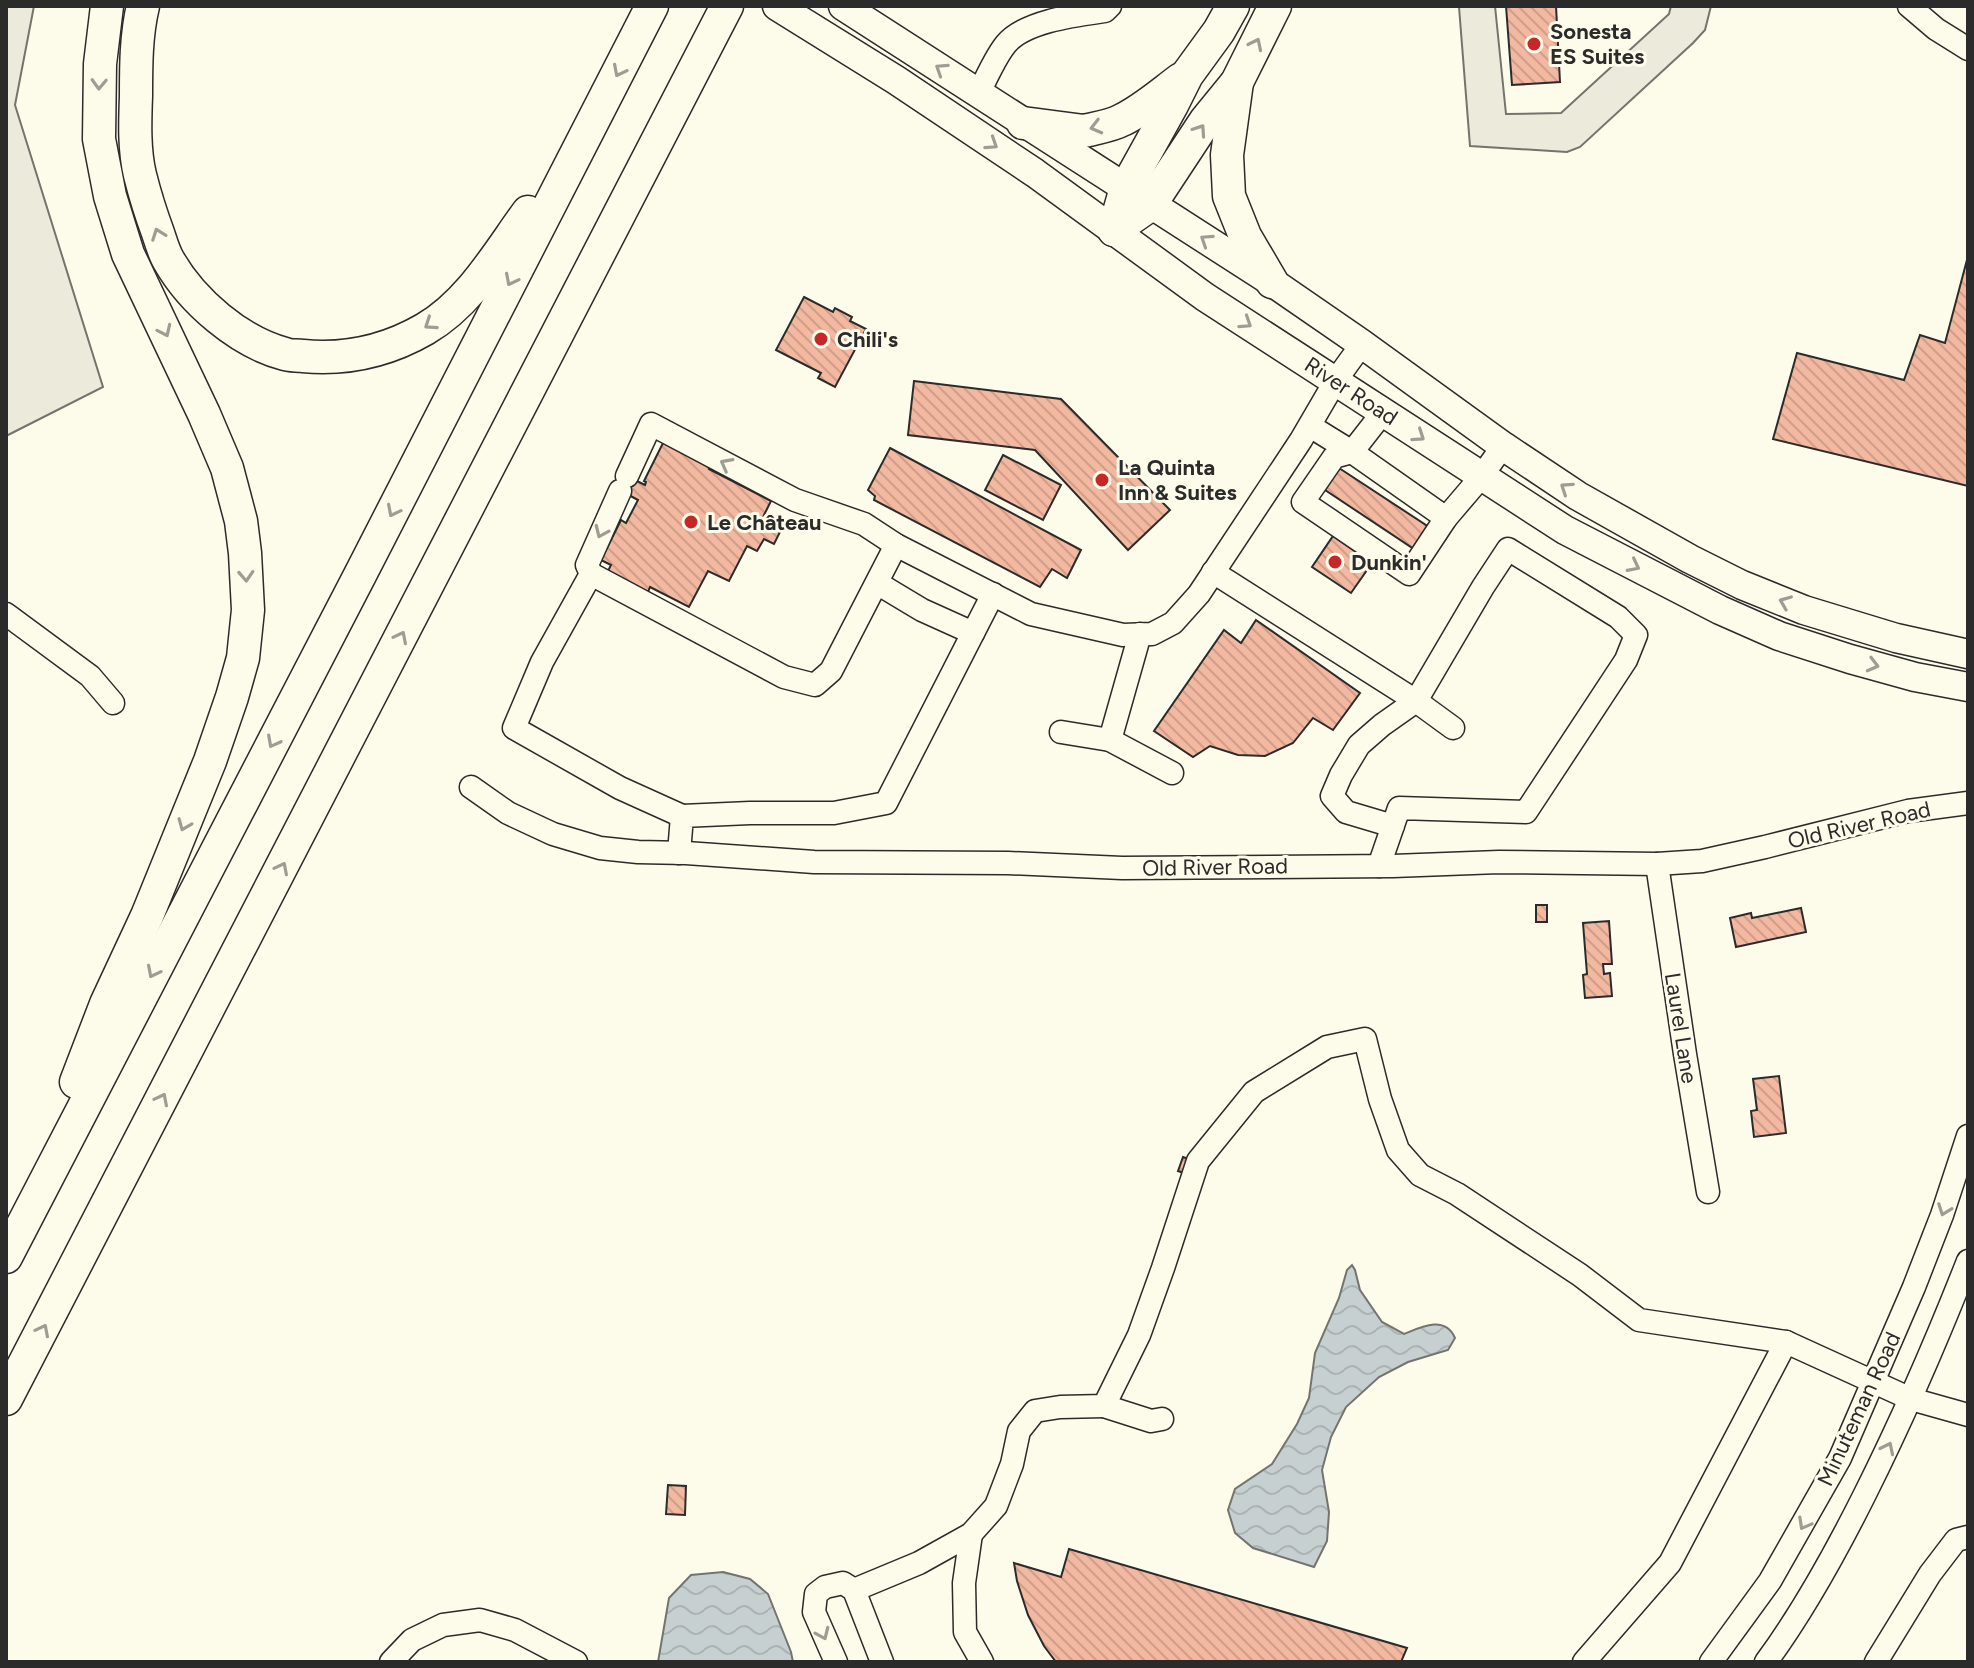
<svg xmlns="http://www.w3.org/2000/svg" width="1974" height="1668" font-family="Figtree,sans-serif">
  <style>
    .parking { fill: #eceadb; stroke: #74746e; stroke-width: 2 }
    .water { fill: url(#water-waves); stroke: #74746e; stroke-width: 2 }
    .building { fill: url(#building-back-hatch); stroke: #2b2b2b; stroke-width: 2 }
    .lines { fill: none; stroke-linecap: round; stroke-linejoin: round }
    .minor-casing { stroke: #2b2b2b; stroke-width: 25 }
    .major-casing { stroke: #2b2b2b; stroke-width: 31 }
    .highway-casing { stroke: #2b2b2b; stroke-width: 35 }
    .minor { stroke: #fdfbea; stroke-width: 22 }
    .major { stroke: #fdfbea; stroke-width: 28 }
    .highway { stroke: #fdfbea; stroke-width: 32 }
    .oneway { stroke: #9e9d94 }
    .poi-dot { fill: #c62828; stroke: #fdfbea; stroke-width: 3 }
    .labels { text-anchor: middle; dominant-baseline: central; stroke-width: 6; stroke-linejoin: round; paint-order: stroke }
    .poi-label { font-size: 22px; font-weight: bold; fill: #2b2b2b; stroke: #fdfbea; text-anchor: start }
    .street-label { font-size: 22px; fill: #2b2b2b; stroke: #fdfbea }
  </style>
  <defs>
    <pattern id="water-waves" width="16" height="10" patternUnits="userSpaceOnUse" patternTransform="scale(2)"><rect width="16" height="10" fill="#c7d0d0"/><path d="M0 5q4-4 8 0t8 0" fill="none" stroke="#abb3b3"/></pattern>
    <pattern id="building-back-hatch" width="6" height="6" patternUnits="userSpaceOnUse" patternTransform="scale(2)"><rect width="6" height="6" fill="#f2b8a0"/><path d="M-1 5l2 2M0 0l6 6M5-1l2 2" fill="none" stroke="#d09e8a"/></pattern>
  </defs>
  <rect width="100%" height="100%" fill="#fdfbea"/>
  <g class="parking">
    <polygon points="6,6 34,6 15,105 103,387 6,436"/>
    <polygon points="1452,6 1495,6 1506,114 1561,113 1669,14 1671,6 1711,6 1705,30 1693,43 1580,147 1567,152 1470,146 1459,7"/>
  </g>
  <g class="water">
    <path d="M1352 1265 1355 1270 1360 1290 1382 1322 1404 1334C1421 1327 1445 1315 1455 1338L1448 1350 1408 1362 1379 1377 1346 1407 1331 1437 1322 1470 1329 1512 1327 1541 1314 1567 1253 1548 1235 1533 1228 1510 1235 1489 1272 1464 1297 1424 1309 1398 1315 1353 1339 1298 1347 1270Z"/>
    <polygon points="723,1572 750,1579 768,1594 791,1652 793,1662 658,1662 669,1598 691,1575"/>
  </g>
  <g class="building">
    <polygon points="1506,6 1556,6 1560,82 1512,85"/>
    <polygon points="1968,256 1968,486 1773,439 1797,353 1904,380 1920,335 1945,343"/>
    <polygon points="804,297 833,312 835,308 852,317 850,321 866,329 835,387 818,378 821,373 776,350"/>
    <polygon points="914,381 1061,399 1170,510 1128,550 1035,450 908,435"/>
    <polygon points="663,443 712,464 709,469 771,501 763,517 782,528 774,544 764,539 757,551 747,546 729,581 708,571 689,607 650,587 648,592 608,571 611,565 601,560 621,520 626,523 638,500 614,487 621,473 645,485 646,482 644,481"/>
    <polygon points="890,448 1081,550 1067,578 1052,569 1040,587 874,500 875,496 868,490"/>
    <polygon points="1003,455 1061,485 1043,520 985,490"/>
    <polygon points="1339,468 1432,529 1417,551 1325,490"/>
    <polygon points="1333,536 1372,563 1351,593 1312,567"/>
    <polygon points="1256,620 1360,693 1333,730 1313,718 1293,743 1265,756 1238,755 1210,746 1193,757 1154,731 1224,630 1241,643"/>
    <rect x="1536" y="905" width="11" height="17"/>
    <polygon points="1801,908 1806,932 1736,947 1730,918 1751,913 1752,918"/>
    <polygon points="1609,921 1612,964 1603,964 1604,974 1610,973 1612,996 1585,998 1583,975 1587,974 1583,923"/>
    <polygon points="1779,1076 1786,1133 1754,1137 1751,1111 1757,1110 1753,1079"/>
    <polygon points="1183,1157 1194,1161 1190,1175 1178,1171"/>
    <polygon points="668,1485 686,1486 685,1515 666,1514"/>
    <polygon points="1069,1549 1407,1648 1401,1662 1056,1662 1044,1646 1028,1615 1017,1581 1014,1563 1061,1577"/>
  </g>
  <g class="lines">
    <defs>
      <g id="minor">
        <polyline points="1909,6 1936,29 1968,49"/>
        <path d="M979 93C986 78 996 56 1006 44 1025 21 1077 15 1105 11L1110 6"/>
        <polyline points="1384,411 1352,452 1446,518 1481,477 1503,446"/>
        <polyline points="1310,426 1352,452 1334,457 1303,502 1409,574 1446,518"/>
        <polyline points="627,476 651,424 795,500 864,524 896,545 1031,614 1123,635 1152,634 1173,623 1199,594 1301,440 1336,380 1362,344"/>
        <polyline points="620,491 587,565 591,574 542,662 514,728 620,788 682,816"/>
        <polyline points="1213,572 1416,701 1453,728"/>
        <polyline points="591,574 784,677 815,685 831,671 896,545"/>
        <polyline points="877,583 922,610 973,633"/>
        <polyline points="6,614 90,676 113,703"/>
        <polyline points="1061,732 1110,740 1140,634"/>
        <polyline points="1110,740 1172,773"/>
        <polyline points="471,787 508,813 553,834 600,848 638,852 686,853 814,862 1008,863 1122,868 1393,866 1499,862 1657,864 1702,861 1765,847 1908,811 1968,803"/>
        <polyline points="679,853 682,816 750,813 834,813 886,803 993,594"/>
        <polyline points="1657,864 1685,1054 1708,1192"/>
        <polyline points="1379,866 1399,808 1526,812 1626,660 1636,635 1618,617 1508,549 1483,587 1416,701 1382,725 1359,745 1341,775 1332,796 1346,812 1393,826"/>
        <polyline points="1104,1406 1151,1421 1162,1419"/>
        <polyline points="971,1534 964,1583 965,1632 982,1662"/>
        <polyline points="854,1590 919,1563 971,1534 996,1506 1012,1464 1019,1431 1035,1411 1060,1407 1104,1406 1139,1335 1163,1268 1198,1161 1254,1092 1327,1047 1365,1039 1380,1099 1398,1150 1420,1175 1457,1194 1580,1275 1639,1320 1786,1342 1911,1399 1968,1415"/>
        <polyline points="391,1662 412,1640 443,1625 480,1620 515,1630 576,1662"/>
        <polyline points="836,1662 814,1612 816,1594 825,1587 843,1583 854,1590 882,1662"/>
        <polyline points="1584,1662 1670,1563 1786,1342"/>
        <polyline points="1711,1662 1770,1581 1840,1458 1914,1287 1942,1215 1968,1136"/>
        <path d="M1766 1662C1805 1609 1836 1552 1865 1494 1903 1418 1937 1340 1968 1261"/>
        <polyline points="1876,1662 1930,1574 1956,1540 1968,1537"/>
      </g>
      <g id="major">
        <polyline points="777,6 896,80 1035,173 1205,297 1565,530 1720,610 1779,636 1850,659 1915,677 1968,687"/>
        <polyline points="843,6 1272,282 1362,344 1503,446 1578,496 1690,559 1742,585 1804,610 1896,638 1968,654"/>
      </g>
      <g id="highway">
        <path d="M143 6C136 35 136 66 136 96 135 122 134 150 140 175 145 195 151 214 158 233 161 242 164 253 169 261 192 301 239 342 285 354 290 356 297 355 303 356 345 360 387 351 425 329 470 303 498 253 528 212"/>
        <polyline points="1237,82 1227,155 1229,196 1245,236 1272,282"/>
        <path d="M1023 123 1084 131C1096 128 1111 126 1122 120 1143 110 1162 93 1181 79"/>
        <polyline points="1114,230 1150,205 1206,120 1237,82 1275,6"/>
        <polyline points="1114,230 1126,188 1172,105 1187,75 1219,31 1233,6"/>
        <polyline points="76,1082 106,1004 147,916 210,761 232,697 243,658 248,610 245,553 241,521 227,468 204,414 128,254 110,196 99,139 100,64 107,6"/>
        <polyline points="6,1257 360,575 652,6"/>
        <polyline points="6,1399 727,6"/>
      </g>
    </defs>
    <use href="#minor" class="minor-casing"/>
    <use href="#major" class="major-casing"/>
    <use href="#highway" class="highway-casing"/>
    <use href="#minor" class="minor"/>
    <use href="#major" class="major"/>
    <use href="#highway" class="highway"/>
  </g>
  <defs><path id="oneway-chevron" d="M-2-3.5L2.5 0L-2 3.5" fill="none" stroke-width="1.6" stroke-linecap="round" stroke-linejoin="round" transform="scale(2)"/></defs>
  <g class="oneway">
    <use href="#oneway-chevron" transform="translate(1256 44) rotate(-64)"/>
    <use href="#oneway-chevron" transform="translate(941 69) rotate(-147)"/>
    <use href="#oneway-chevron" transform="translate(619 71) rotate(117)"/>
    <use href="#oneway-chevron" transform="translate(99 84) rotate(92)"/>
    <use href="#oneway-chevron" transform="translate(1096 127) rotate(166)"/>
    <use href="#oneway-chevron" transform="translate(1200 130) rotate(-56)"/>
    <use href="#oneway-chevron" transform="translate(992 144) rotate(33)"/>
    <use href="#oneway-chevron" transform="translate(158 234) rotate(-110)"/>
    <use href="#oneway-chevron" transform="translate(1206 240) rotate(-147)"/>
    <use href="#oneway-chevron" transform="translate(511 280) rotate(117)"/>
    <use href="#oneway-chevron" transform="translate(1246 323) rotate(33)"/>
    <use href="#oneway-chevron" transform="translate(430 324) rotate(146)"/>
    <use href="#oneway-chevron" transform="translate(165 331) rotate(65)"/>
    <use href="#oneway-chevron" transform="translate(1419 436) rotate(34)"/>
    <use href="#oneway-chevron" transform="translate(726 464) rotate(-152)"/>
    <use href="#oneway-chevron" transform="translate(1566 488) rotate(-146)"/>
    <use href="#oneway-chevron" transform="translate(393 511) rotate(117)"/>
    <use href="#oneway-chevron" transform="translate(601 532) rotate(114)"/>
    <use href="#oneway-chevron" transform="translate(1634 566) rotate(27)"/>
    <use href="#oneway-chevron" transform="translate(246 576) rotate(87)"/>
    <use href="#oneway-chevron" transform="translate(1785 602) rotate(-158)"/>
    <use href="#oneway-chevron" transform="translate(401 637) rotate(-63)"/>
    <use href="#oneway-chevron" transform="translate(1873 665) rotate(15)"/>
    <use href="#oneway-chevron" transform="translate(273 742) rotate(118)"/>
    <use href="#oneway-chevron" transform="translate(184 825) rotate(112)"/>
    <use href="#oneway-chevron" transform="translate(282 868) rotate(-63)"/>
    <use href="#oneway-chevron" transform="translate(153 972) rotate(117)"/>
    <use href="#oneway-chevron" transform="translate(162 1099) rotate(-63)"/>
    <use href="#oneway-chevron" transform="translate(1944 1210) rotate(110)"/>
    <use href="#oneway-chevron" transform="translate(43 1330) rotate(-63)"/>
    <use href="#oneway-chevron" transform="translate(1888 1448) rotate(-64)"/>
    <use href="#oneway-chevron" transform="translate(1804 1524) rotate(119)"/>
    <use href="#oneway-chevron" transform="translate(823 1634) rotate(66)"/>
  </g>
  <g class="poi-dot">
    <circle cx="1534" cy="44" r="8"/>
    <circle cx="821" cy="339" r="8"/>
    <circle cx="1102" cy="480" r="8"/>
    <circle cx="691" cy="522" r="8"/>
    <circle cx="1335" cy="562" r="8"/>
  </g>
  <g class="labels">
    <g class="poi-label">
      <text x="1550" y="31">Sonesta<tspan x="1550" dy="25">ES Suites</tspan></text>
      <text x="837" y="339">Chili's</text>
      <text x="1118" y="467">La Quinta<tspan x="1118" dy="25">Inn &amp; Suites</tspan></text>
      <text x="707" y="522">Le Château</text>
      <text x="1351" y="562">Dunkin'</text>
    </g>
    <g class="street-label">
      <text transform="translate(1351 391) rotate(33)">River Road</text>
      <text transform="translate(1859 825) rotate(-13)">Old River Road</text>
      <text transform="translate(1215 867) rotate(-1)">Old River Road</text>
      <text transform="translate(1681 1028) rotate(81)">Laurel Lane</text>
      <text transform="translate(1859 1409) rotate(-65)">Minuteman Road</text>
    </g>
  </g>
  <rect width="1974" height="1668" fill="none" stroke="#2b2b2b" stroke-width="16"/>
</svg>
